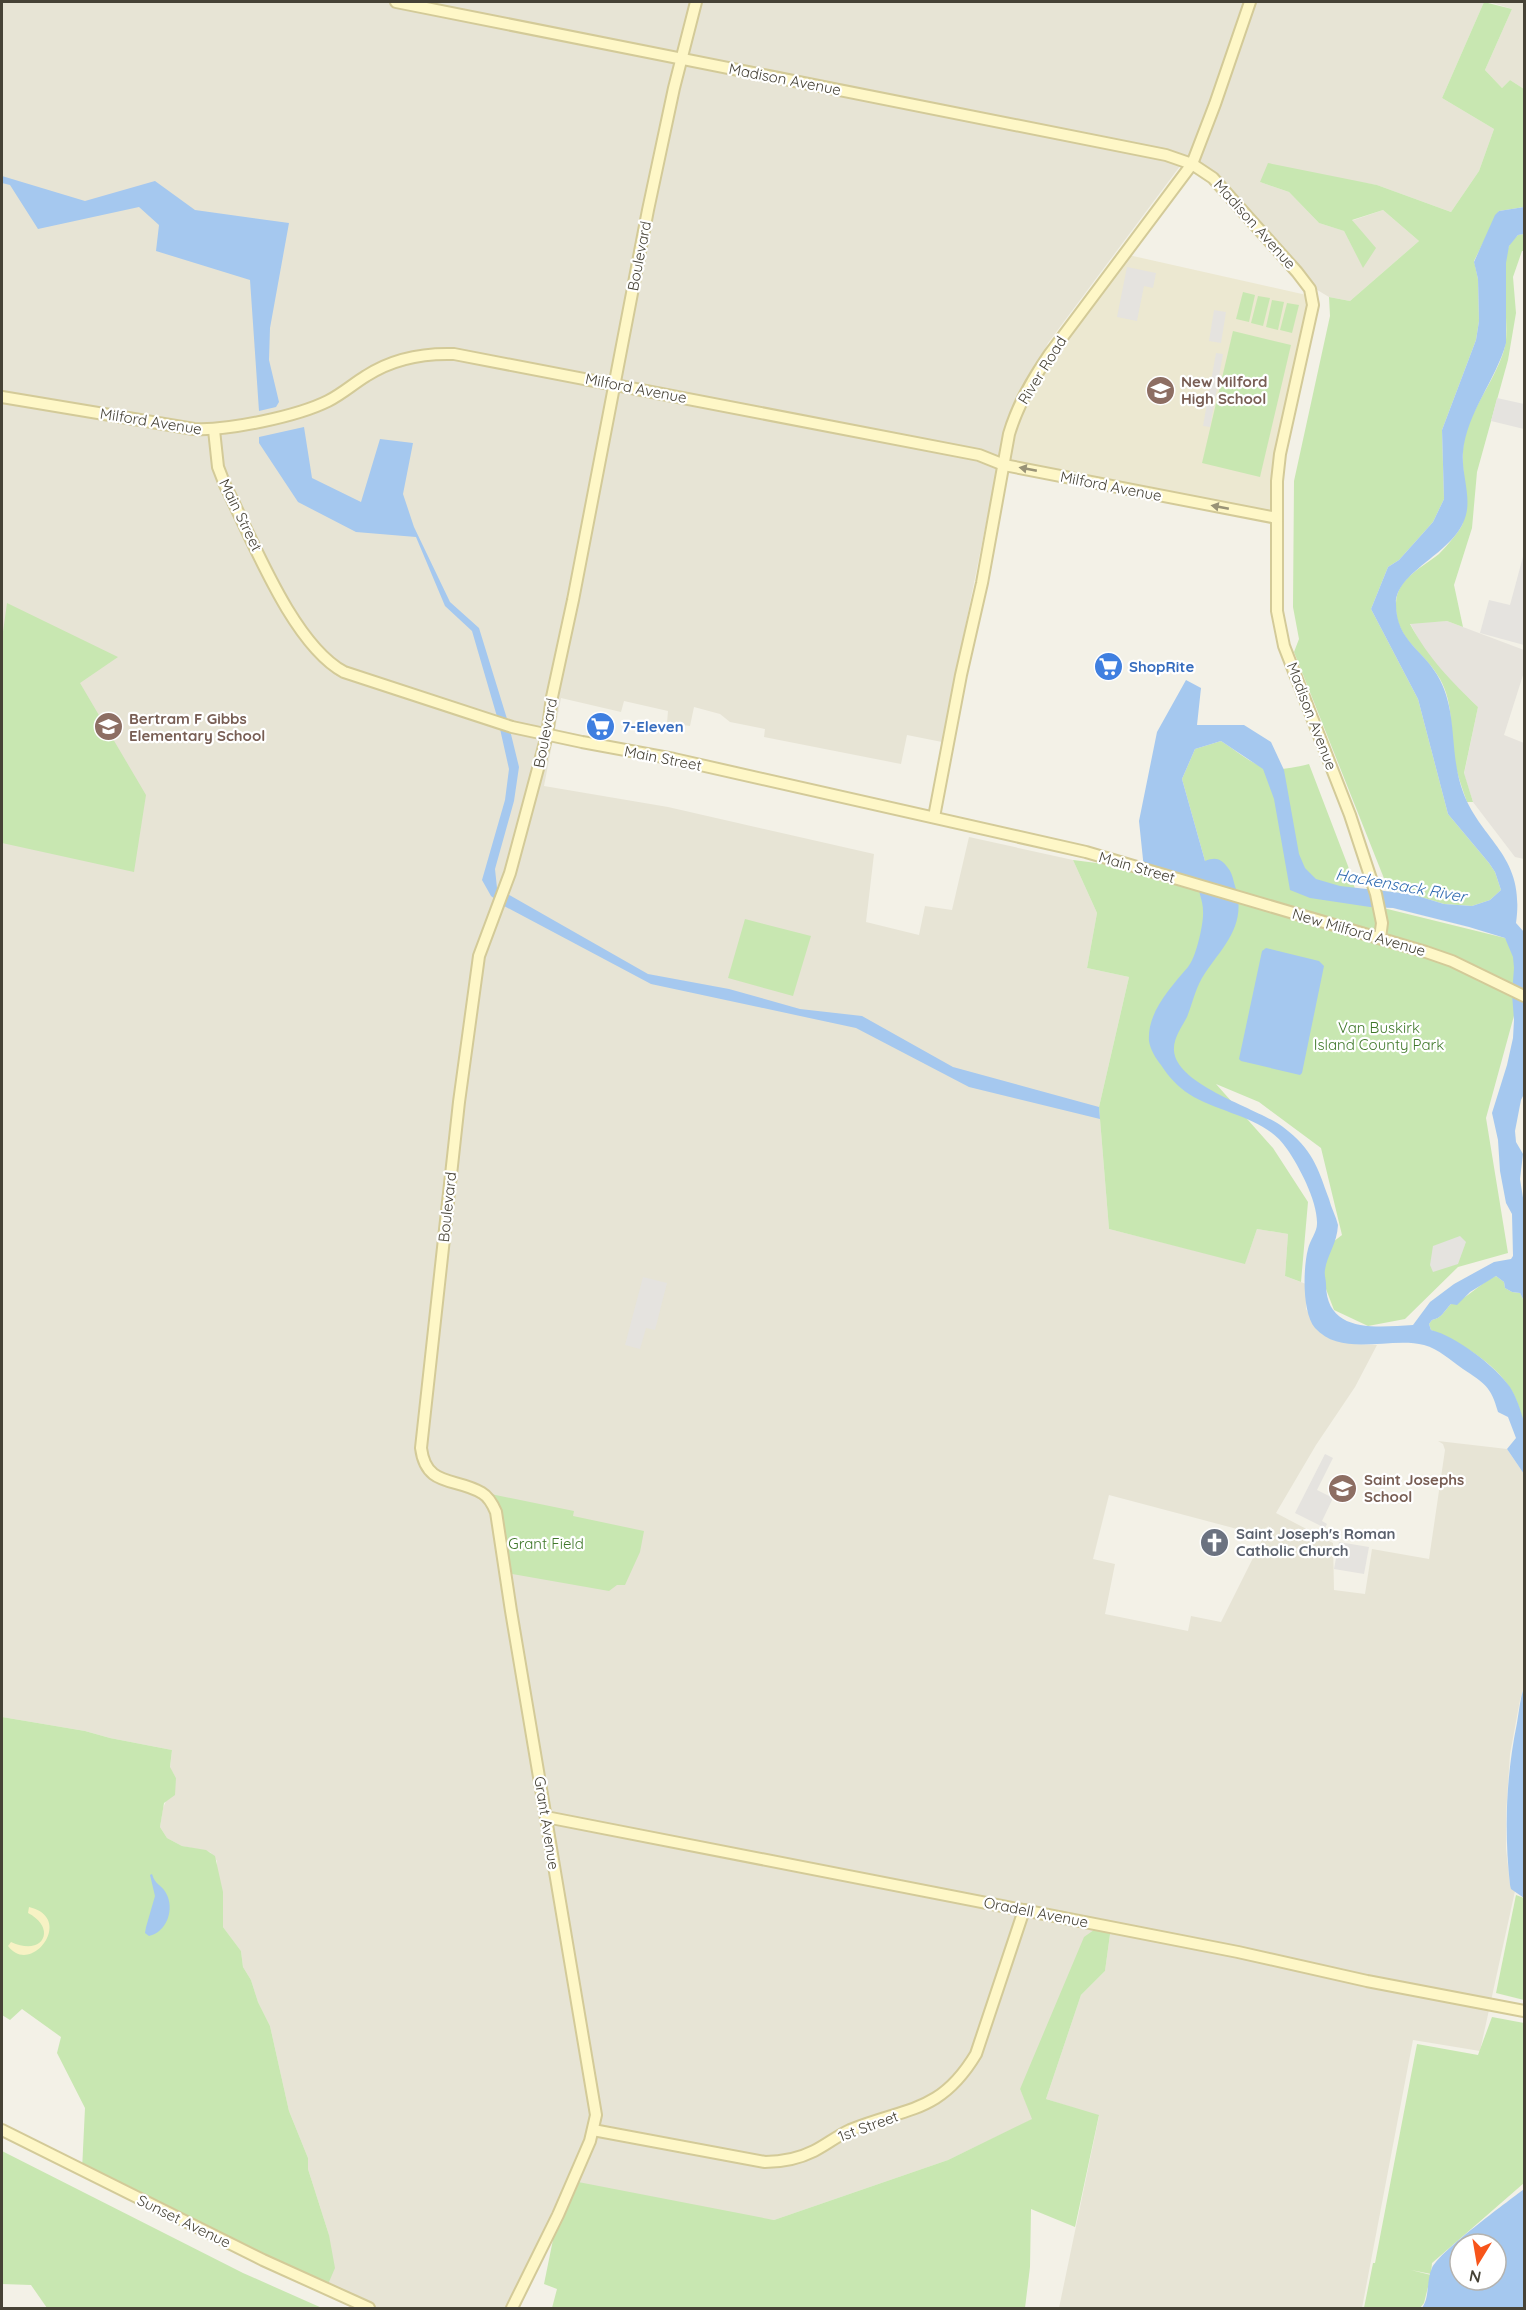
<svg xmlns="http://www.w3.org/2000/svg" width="1526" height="2310" font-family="Quicksand,sans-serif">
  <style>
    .residential { fill: #e7e4d5; fill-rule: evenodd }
    .industrial { fill: #e6e3dc }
    .education { fill: #ece8d1 }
    .green { fill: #c8e7b1 }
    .sand { fill: #f7f2c4 }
    .parking { fill: #e5e3df }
    .water { fill: #a5c8ef; fill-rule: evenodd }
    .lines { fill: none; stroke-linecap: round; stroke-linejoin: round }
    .secondary-casing { stroke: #d3ca98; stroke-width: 14 }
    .secondary { stroke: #fef7c7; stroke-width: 10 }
    .oneway { fill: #999377 }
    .labels { text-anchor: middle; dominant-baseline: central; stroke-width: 4.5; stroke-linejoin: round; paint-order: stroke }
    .street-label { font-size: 15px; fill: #464236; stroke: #fff }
    .education-label { font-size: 15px; font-weight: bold; fill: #785e54; stroke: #fff; text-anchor: start }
    .shop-label { font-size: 15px; font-weight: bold; fill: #366cbe; stroke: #fff; text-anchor: start }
    .park-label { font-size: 15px; fill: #3f782a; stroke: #fff }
    .worship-label { font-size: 15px; font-weight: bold; fill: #5b616d; stroke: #fff; text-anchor: start }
    .water-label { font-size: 16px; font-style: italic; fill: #316cb1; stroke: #fff }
  </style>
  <rect width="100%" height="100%" fill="#f3f1e7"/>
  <g class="residential">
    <path d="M2 2H1484L1442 98 1494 129 1479 171 1451 212 1377 185 1346 180 1260 182 1289 192 1319 223 1344 231 1363 267 1351 221 1383 210 1419 241 1350 301 1329 297 1299 279 1210 169 1189 154 1048 343 1003 439 942 742 907 735 901 764 764 737 765 729 730 722 720 714 694 707 690 726 667 723 668 711 624 701 621 712 561 698 544 786 668 807 874 854 866 922 919 935 925 906 952 910 969 837 1073 860 1097 913 1087 968 1129 977 1099 1107 1109 1229 1245 1263 1257 1229 1288 1234 1285 1276 1306 1284V1309L1322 1334 1353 1344 1377 1345 1355 1387 1316 1445 1276 1513 1333 1543 1334 1590 1365 1594 1372 1549 1429 1559 1445 1450 1443 1444 1438 1441 1507 1449 1524 1474V1687L1520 1700 1510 1754 1506 1814V1849L1510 1885 1515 1891 1480 2051 1413 2040 1362 2308H1059L1099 2116 1046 2099 1081 1995 1105 1971 1111 1927 1020 2089 1033 2119 948 2160 774 2220 569 2194 512 2308H369L326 2289 329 2283V2235L308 2169V2158L289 2111 270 2026 258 2002 251 1980 243 1967 241 1951 223 1927 221 1884 217 1874V1861L210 1852 182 1846 167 1838 160 1827 163 1808 176 1778 170 1768 172 1750 110 1738 85 1731 2 1717ZM1109 1495 1256 1534 1269 1526 1221 1622 1191 1616 1188 1631 1105 1614 1115 1564 1093 1559Z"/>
    <polygon points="1489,2 1524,2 1524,89 1510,80 1502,88 1485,70 1512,9"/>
  </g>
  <polygon class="industrial" points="1447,621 1524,650 1524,672 1504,735 1524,743 1524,859 1515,857 1473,802 1464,774 1478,707 1443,673 1424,650 1410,623"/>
  <polygon class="education" points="1124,254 1311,296 1285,427 1277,518 1004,465 1021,399"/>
  <g class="green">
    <polygon points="1484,2 1512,9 1485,70 1502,88 1510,80 1524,89 1524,207 1499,211 1474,261 1478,279 1479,321 1476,340 1442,430 1444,499 1433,522 1399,560 1388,567 1371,609 1418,699 1448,814 1489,863 1495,872 1501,890 1490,900 1472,906 1444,904 1411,894 1389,891 1294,652 1299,639 1293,607 1294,481 1330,316 1329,297 1350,301 1419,241 1383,210 1352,220 1376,248 1363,268 1344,231 1319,223 1289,192 1260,182 1268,163 1377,185 1451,212 1479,171 1494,129 1442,98"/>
    <path d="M1524 234V251H1522L1513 277 1516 313 1508 360 1477 472 1472 528 1454 585 1463 627 1447 621 1410 624C1429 659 1450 680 1478 707L1464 773 1473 802H1467C1462 788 1457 774 1454 759 1450 731 1454 704 1440 679 1424 650 1394 640 1396 603 1397 578 1422 568 1439 554 1444 549 1449 543 1454 537 1457 533 1462 527 1463 522 1470 493 1458 465 1465 436 1472 406 1503 369 1506 340 1508 316 1500 264 1509 246 1511 242 1515 238 1518 235Z"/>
    <polygon points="1243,292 1255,295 1249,322 1236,319"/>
    <polygon points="1258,296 1270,298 1263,326 1251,323"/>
    <polygon points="1272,300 1284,302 1278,330 1266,327"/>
    <polygon points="1287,303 1299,305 1292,333 1280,330"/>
    <polygon points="1233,331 1291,345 1260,477 1202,463"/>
    <polygon points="7,603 118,657 80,683 146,795 134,872 2,843 2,639"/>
    <path d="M1221 741C1259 766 1262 776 1309 764L1348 866 1359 902 1505 938 1517 957 1515 1012 1486 1118 1508 1253 1458 1267 1405 1319 1368 1326 1334 1310 1318 1268 1329 1245 1342 1235 1321 1148 1259 1102 1216 1084 1273 1148 1308 1202 1301 1282 1285 1276 1288 1234 1257 1229 1245 1264 1109 1229 1099 1107 1129 977 1087 968 1097 913 1073 860 1144 869 1205 861 1182 779 1195 749Z"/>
    <polygon points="745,919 811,936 793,996 728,978"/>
    <path d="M1496 1276 1504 1282 1505 1288 1512 1292 1520 1293 1524 1301V1423C1520 1412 1517 1398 1510 1388 1493 1361 1460 1343 1431 1330L1429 1324 1432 1320C1442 1318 1444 1311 1451 1304 1466 1300 1481 1282 1496 1276Z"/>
    <polygon points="481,1492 574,1511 573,1516 644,1531 640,1552 625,1585 617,1585 609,1591 506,1573 498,1520"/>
    <polygon points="2,1717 85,1731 110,1738 172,1750 170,1767 176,1778 175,1795 164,1803 160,1827 167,1838 182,1846 206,1850 215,1856 223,1892 223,1927 241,1951 243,1967 251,1980 258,2002 270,2026 289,2111 308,2158 308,2169 329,2235 335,2268 326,2289 82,2170 85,2108 57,2053 61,2037 22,2009 10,2020 2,2015"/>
    <polygon points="1516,1895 1524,1898 1524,2000 1496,1993"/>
    <polygon points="1101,1925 1111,1927 1105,1971 1081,1995 1046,2099 1099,2115 1075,2227 1031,2209 1030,2267 1025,2308 552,2308 557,2289 544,2284 558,2215 573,2181 774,2220 948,2160 1032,2119 1020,2089 1084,1937"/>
    <polygon points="1492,2017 1524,2023 1524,2183 1432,2263 1431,2274 1411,2270 1431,2275 1424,2303 1420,2308 1364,2308 1373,2263 1375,2263 1417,2044 1478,2055"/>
    <polygon points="2,2151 243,2273 322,2308 47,2308 31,2285 2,2284"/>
  </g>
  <path class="sand" d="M29 1907C76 1918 31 1977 8 1946L11 1942C44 1957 57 1928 28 1913Z"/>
  <g class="parking">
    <polygon points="1127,267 1156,273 1153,288 1144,286 1137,321 1117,317"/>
    <polygon points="1214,310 1226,312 1221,343 1209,341"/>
    <polygon points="1216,353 1223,354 1210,427 1203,426"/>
    <polygon points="1497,398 1524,404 1524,429 1491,421"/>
    <polygon points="1524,553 1524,645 1480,633 1489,600 1510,605"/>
    <polygon points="1460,1236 1466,1242 1458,1264 1433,1272 1430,1265 1433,1246"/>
    <polygon points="643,1277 667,1283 655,1330 646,1328 640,1349 625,1345"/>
    <polygon points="1325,1454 1333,1458 1317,1490 1333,1498 1322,1521 1327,1524 1325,1528 1295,1513"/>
    <polygon points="1339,1542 1369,1547 1364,1574 1334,1569"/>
  </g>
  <g class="water">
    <polygon points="2,176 85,201 155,181 195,210 289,223 270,328 269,360 279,402 276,407 259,411 250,280 156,251 159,225 139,207 38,229 10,185 2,183"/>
    <path d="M1524 207V234L1518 235 1509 246 1506 263V343C1496 380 1467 412 1463 452 1461 476 1474 501 1463 523 1449 555 1395 573 1396 604 1396 642 1425 650 1440 680 1457 713 1450 751 1461 786 1478 841 1526 852 1516 923L1524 932V1094L1521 1100 1515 1131 1516 1142 1523 1154 1520 1179 1524 1204V1301L1520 1293 1512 1292 1505 1288 1504 1282 1496 1276 1470 1292 1457 1305 1451 1304C1444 1311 1442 1318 1432 1320L1429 1324 1431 1330C1456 1336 1495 1366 1510 1387 1516 1396 1521 1411 1524 1422 1526 1437 1524 1458 1524 1474L1507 1449 1516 1438 1508 1417 1498 1412C1491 1386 1484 1383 1463 1369 1450 1360 1439 1349 1424 1345 1391 1336 1342 1358 1315 1328 1302 1313 1303 1268 1308 1249 1310 1240 1317 1232 1317 1224 1318 1202 1299 1166 1287 1149 1265 1116 1220 1114 1189 1094 1178 1087 1168 1076 1161 1065 1156 1059 1150 1049 1149 1041 1147 1012 1171 987 1188 967 1196 958 1204 923 1203 911 1203 901 1198 890 1196 880L1144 869 1139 821 1157 732 1186 680 1201 688 1197 725H1244L1271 742 1284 770 1299 854 1305 868 1316 879 1340 886 1411 894 1444 904 1472 906 1490 900 1501 890 1495 872 1489 863 1448 814 1418 699 1371 609 1388 567 1399 560 1433 522 1444 499 1442 430 1476 340 1479 321 1478 279 1474 262 1495 215 1499 211ZM1221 741 1263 769 1274 799 1290 890 1310 898 1370 907 1393 908 1469 927 1505 938 1513 957 1514 968 1512 994 1514 1020 1513 1038 1507 1065 1492 1113 1498 1140 1500 1171 1506 1203 1512 1214 1513 1256 1511 1259 1494 1262 1454 1284 1430 1302 1413 1325C1377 1327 1326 1334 1326 1284 1326 1280 1324 1274 1325 1270 1327 1255 1337 1244 1338 1225 1336 1216 1331 1208 1329 1199 1317 1166 1313 1150 1283 1127 1258 1108 1177 1086 1174 1051 1173 1038 1182 1027 1187 1017 1192 1005 1195 990 1202 978 1220 949 1247 928 1236 889 1233 881 1233 874 1228 868 1221 858 1215 857 1205 861L1182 779 1195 749Z"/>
    <polygon points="304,427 312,478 361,502 380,439 413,443 403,494 414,527 450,602 479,628 508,722 519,767 514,801 495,869 497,888 648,974 729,989 800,1009 862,1016 953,1067 1099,1107 1100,1119 969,1087 856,1028 651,984 504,906 491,896 482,880 505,800 509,769 498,720 472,631 445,606 416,537 356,532 298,502 259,443 259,437"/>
    <polygon points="1266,948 1319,961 1324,966 1302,1073 1300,1075 1241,1061 1239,1059 1262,951"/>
    <path d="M1524 1687V1898L1511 1889 1510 1885C1504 1830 1506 1777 1517 1723 1519 1711 1520 1699 1524 1687Z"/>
    <path d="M152 1874C155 1885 161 1884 166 1893 175 1909 167 1932 149 1936L145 1933 146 1927 155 1896 150 1875Z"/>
    <path d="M1524 2189V2308H1422C1430 2297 1426 2281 1432 2268 1440 2251 1506 2203 1524 2189ZM1460 2244H1496V2280H1460Z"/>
  </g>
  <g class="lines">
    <defs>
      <g id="secondary">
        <polyline points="396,2 1166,155 1192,164 1213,178 1297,272 1310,289 1313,305 1280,454 1277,481 1277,611 1284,646 1350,815 1376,894 1382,923 1380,938"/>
        <path d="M2 397 194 429C228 431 298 416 328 401 342 394 353 384 366 376 392 359 423 353 454 354L979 455 1004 465 1277 518"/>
        <path d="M214 430 218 467 225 485C252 538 292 644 344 672L512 727 582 742 674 759 1086 852 1426 952 1452 961 1524 996"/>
        <path d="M934 817 961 675 982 583 1009 434C1018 404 1032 380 1049 355L1192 164 1215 104 1250 2"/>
        <polyline points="546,1817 1238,1952 1367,1981 1524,2011"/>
        <polyline points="2,2130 263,2260 369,2308"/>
        <path d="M593 2130 765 2162C782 2162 798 2159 814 2151 826 2145 837 2136 850 2130 906 2107 940 2114 976 2054L1024 1910"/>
        <path d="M512 2308 558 2215 590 2141 596 2115 511 1611 496 1512C493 1505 489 1497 482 1493 456 1477 426 1488 421 1448L459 1102 479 956 510 873 547 735 552 697 573 600 648 210 674 88 696 2"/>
      </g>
    </defs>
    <use href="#secondary" class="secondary-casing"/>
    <use href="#secondary" class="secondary"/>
  </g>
  <defs><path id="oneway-solid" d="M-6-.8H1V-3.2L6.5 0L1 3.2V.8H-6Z" transform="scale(1.5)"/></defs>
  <g class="oneway">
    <use href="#oneway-solid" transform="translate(1028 469) rotate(-169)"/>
    <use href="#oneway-solid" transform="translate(1220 507) rotate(-169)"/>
  </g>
  <defs>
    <symbol id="school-disc" viewBox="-11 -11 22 22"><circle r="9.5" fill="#8d6e63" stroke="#fff"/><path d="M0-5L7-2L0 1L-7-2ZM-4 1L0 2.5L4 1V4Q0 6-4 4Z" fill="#fff"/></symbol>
    <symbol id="supermarket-disc" viewBox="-11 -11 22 22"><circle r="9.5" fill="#3f7fe0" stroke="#fff"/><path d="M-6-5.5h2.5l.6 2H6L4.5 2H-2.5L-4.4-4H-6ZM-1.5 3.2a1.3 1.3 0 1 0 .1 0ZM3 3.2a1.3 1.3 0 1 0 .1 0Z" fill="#fff"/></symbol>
    <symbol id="church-disc" viewBox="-11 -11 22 22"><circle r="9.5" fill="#6b7280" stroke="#fff"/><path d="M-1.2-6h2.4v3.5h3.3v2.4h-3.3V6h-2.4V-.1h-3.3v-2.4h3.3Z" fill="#fff"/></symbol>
  </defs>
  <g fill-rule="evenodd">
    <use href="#school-disc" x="1144" y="374" width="33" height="33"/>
    <use href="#supermarket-disc" x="1092" y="650" width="33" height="33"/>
    <use href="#supermarket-disc" x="584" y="710" width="33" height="33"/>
    <use href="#school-disc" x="92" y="710" width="33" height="33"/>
    <use href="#school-disc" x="1326" y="1472" width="33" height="33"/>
    <use href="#church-disc" x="1198" y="1526" width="33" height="33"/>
  </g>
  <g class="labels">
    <g class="street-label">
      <text transform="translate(785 79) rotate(11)">Madison Avenue</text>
      <text transform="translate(1255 224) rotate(48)">Madison Avenue</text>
      <text transform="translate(639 256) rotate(-79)">Boulevard</text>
      <text transform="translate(1042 370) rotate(-58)">River Road</text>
      <text transform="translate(636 388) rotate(11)">Milford Avenue</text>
      <text transform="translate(151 421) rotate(9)">Milford Avenue</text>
      <text transform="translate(1111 486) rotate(11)">Milford Avenue</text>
      <text transform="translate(241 515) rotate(64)">Main Street</text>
      <text transform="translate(1312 716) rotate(69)">Madison Avenue</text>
      <text transform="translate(545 733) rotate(-79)">Boulevard</text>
      <text transform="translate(663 758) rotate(11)">Main Street</text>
      <text transform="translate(1137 867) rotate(16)">Main Street</text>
      <text transform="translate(1359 932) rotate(16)">New Milford Avenue</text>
      <text transform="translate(447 1207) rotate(-84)">Boulevard</text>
      <text transform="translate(547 1823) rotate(81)">Grant Avenue</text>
      <text transform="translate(1036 1912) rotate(11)">Oradell Avenue</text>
      <text transform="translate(868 2126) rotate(-20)">1st Street</text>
      <text transform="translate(184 2221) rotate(26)">Sunset Avenue</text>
    </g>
    <g class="education-label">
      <text x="1181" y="381">New Milford<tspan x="1181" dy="17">High School</tspan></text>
      <text x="129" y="718">Bertram F Gibbs<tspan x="129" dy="17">Elementary School</tspan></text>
      <text x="1364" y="1479">Saint Josephs<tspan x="1364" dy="17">School</tspan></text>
    </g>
    <g class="shop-label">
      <text x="1129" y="666">ShopRite</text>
      <text x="622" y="726">7-Eleven</text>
    </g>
    <g class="park-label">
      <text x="1379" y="1027">Van Buskirk<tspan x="1379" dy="17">Island County Park</tspan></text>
      <text x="546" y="1543">Grant Field</text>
    </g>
    <g class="worship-label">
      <text x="1236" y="1533">Saint Joseph's Roman<tspan x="1236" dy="17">Catholic Church</tspan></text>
    </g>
    <g class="water-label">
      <text transform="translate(1401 885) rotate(10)">Hackensack River</text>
    </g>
  </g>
  <rect width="1526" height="2310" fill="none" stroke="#464236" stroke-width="6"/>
  <g transform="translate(1478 2262) rotate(191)"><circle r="28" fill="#ffffff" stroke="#b5b3af" stroke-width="1.5"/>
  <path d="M0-4.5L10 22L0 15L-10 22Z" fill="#f7551b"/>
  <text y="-9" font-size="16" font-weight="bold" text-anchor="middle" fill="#464236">N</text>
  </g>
</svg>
